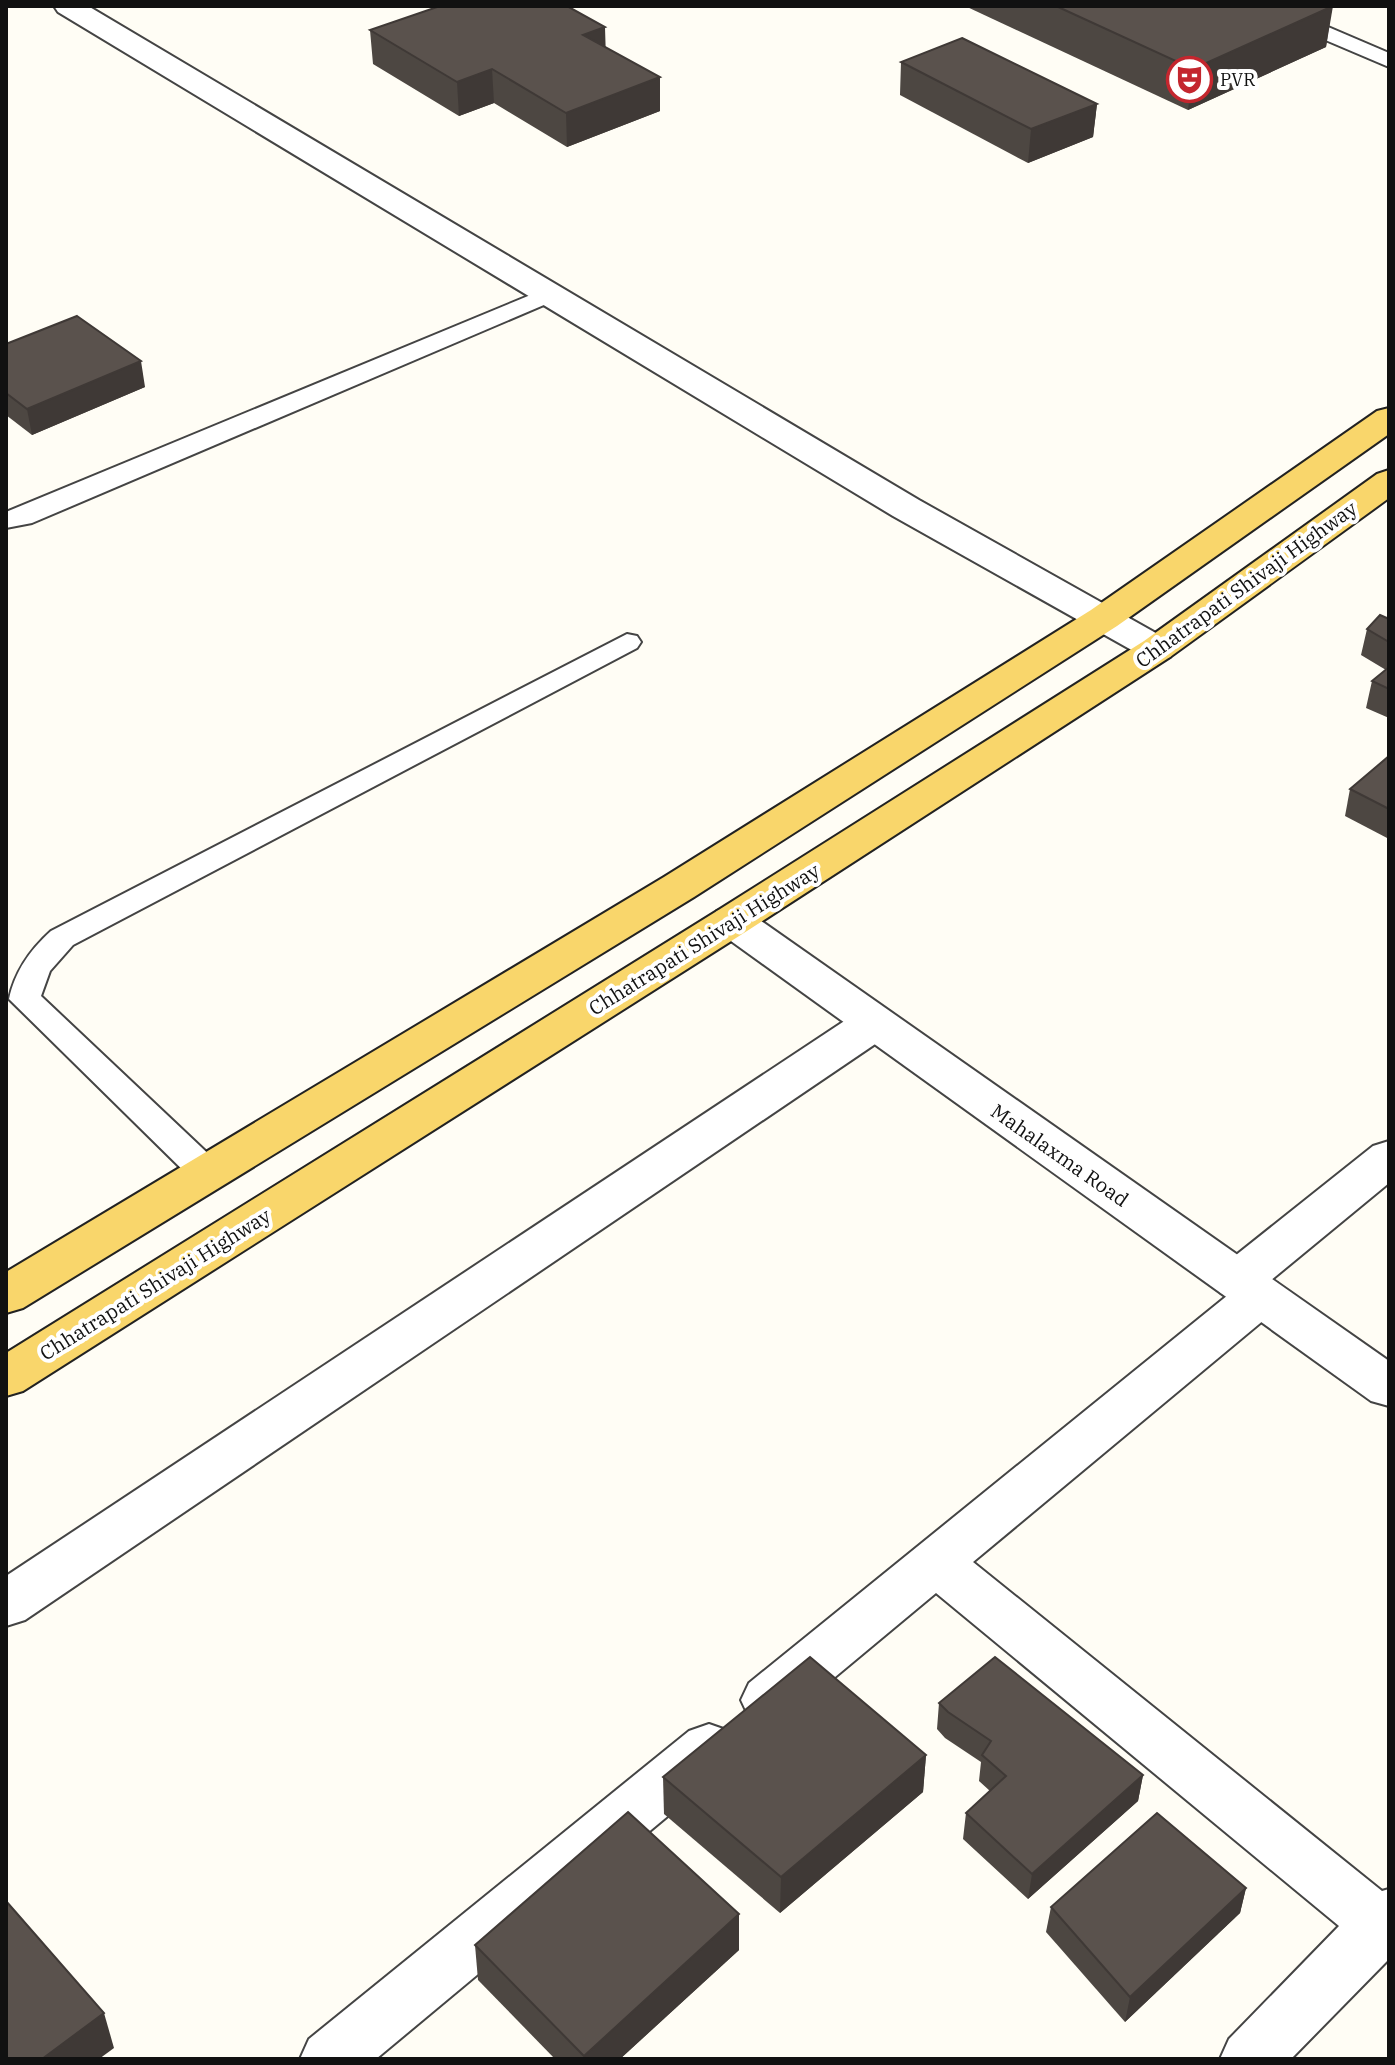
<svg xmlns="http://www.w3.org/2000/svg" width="1395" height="2065" font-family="'IBM Plex Serif',serif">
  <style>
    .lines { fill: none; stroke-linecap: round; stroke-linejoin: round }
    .service-casing { stroke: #444; stroke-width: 4 }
    .minor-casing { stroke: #444; stroke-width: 4 }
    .tertiary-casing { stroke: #444; stroke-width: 4 }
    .primary-casing { stroke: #222; stroke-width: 4 }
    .service { fill: #fff; fill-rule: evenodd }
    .minor { fill: #fff; fill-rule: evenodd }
    .tertiary { fill: #fff; fill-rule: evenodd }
    .primary { fill: #f9d66b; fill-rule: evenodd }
    .wall { fill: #4d4742 }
    .shaded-wall { fill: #3f3936 }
    .building { fill: #5a524d; stroke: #3f3936; stroke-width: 2 }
    .labels { text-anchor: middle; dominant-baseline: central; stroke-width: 8; stroke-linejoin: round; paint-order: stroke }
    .far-poi-label { font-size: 18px; fill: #111; stroke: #fff; text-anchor: start }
    .street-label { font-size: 20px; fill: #111; stroke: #fff }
  </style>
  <rect width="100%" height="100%" fill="#fffdf5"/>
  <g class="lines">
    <defs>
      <g id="service">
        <polygon points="1252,6 1279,6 1389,53 1389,67 1255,10"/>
        <polygon points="550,287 558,289 562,294 558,299 32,523 6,528 6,512"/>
        <path d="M627 634 637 636 641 642 637 648 73 945 50 971 41 996 218 1163 223 1172 218 1181 206 1184 194 1181 9 999C15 971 30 950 51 931Z"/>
      </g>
      <g id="minor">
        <polygon points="54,6 88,6 919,500 1170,641 1176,649 1170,657 1157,660 1144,657 893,516 58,12"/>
        <polygon points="874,1008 890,1012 896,1023 890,1034 25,1620 6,1626 6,1576 858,1012"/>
        <polygon points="1389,1141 1389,1183 1270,1281 1277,1283 1284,1296 1277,1309 973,1562 1382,1891 1389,1889 1389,1959 1291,2059 1220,2059 1229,2039 1339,1926 936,1593 787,1717 768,1723 749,1717 741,1700 749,1683 1228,1295 1221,1293 1214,1280 1221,1267 1373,1146"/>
        <polygon points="709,1724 729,1731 737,1748 729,1765 376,2059 300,2059 309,2039 689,1731"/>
      </g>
      <polygon id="tertiary" points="732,907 747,911 1389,1361 1389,1406 1371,1401 717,931 711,921 717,911"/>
      <g id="primary">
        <polygon points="1389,408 1389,434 1117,626 694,897 23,1308 6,1313 6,1272 664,877 1091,610 1377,411"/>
        <polygon points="1389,470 1389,498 1170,657 747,931 23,1391 6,1396 6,1353 717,911 1144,641 1377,474"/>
      </g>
    </defs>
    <use href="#service" class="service-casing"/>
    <use href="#minor" class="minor-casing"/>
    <use href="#tertiary" class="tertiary-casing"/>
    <use href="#primary" class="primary-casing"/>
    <use href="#service" class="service"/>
    <use href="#minor" class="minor"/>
    <use href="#tertiary" class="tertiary"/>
    <use href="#primary" class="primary"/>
  </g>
  <g class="wall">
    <polygon points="965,6 1332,6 1326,47 1188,110"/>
    <polygon points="370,30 605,47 660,111 567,147 494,103 459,116 373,64"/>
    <polygon points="901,62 1097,104 1093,137 1028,163 900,95"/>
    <polygon points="6,344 145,387 32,435 6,415"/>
    <polygon points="1389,619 1389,718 1366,708 1372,681 1386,670 1361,655 1367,629"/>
    <polygon points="1389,756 1389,839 1345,816 1350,789"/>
    <polygon points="939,1703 1143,1775 1138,1801 1028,1899 963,1839 966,1813 990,1791 979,1781 981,1762 945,1738 937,1729"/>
    <polygon points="926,1755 923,1792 780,1913 664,1814 663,1777"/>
    <polygon points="1246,1888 1240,1913 1125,2022 1046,1932 1051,1907"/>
    <polygon points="475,1945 739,1950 620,2059 555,2059 478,1980"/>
  </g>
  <g class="shaded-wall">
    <polygon points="1333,6 1326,47 1188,110 1193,69"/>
    <polygon points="605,27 606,60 583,35"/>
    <polygon points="492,69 494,103 459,116 457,82"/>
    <polygon points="660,77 660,111 567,147 566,113"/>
    <polygon points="1097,104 1093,137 1028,163 1031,129"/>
    <polygon points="141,361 145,387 32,435 27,409"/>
    <polygon points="926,1755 923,1792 780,1913 781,1877"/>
    <polygon points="1143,1775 1138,1801 1028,1899 1032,1874"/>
    <polygon points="1246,1888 1240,1913 1125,2022 1130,1997"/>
    <polygon points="739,1914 739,1950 620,2059 584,2059 584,2056"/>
    <polygon points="104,2013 114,2048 99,2059 42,2059"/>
  </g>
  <g class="building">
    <polygon points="440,6 567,6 605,27 583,35 660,77 566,113 492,69 457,82 370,30"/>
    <polygon points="1056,6 1333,6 1193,69"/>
    <polygon points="962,38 1097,104 1031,129 901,62"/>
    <polygon points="77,316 141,361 27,409 6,393 6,344"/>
    <polygon points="1380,615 1389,619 1389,642 1367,629"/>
    <polygon points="1389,667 1389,689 1372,681"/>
    <polygon points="1389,756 1389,809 1350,789"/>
    <polygon points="810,1657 926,1755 781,1877 663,1777"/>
    <polygon points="995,1657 1143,1775 1032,1874 966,1813 1006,1776 982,1755 991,1741 948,1712 939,1703"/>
    <polygon points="628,1812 739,1914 584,2056 475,1945"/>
    <polygon points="1157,1813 1246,1888 1130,1997 1051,1907"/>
    <polygon points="6,1901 104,2013 42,2059 6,2059"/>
  </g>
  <defs>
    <symbol id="theatre-ring" viewBox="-11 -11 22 22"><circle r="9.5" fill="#fff" stroke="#c4262e" stroke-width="1.5"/><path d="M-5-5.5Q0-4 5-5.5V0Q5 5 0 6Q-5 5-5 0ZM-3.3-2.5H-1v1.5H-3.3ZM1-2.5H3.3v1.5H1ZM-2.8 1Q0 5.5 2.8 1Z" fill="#c4262e"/></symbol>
  </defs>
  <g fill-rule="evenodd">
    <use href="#theatre-ring" x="1164" y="54" width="51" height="51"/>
  </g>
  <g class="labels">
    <g class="far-poi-label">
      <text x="1220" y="79">PVR</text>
    </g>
    <g class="street-label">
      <text transform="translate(1246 584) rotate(-36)">Chhatrapati Shivaji Highway</text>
      <text transform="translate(704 939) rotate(-32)">Chhatrapati Shivaji Highway</text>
      <text transform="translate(1060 1155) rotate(35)">Mahalaxma Road</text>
      <text transform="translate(155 1284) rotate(-32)">Chhatrapati Shivaji Highway</text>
    </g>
  </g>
  <rect width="1395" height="2065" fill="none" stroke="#111111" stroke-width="16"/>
</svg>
